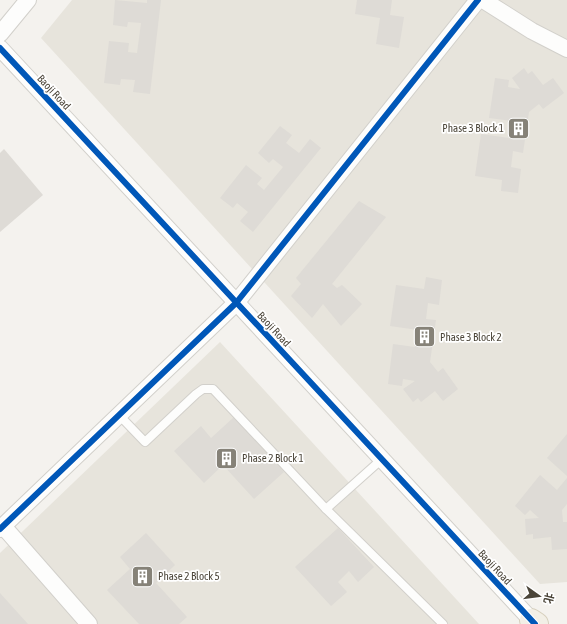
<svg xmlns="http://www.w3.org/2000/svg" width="567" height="624" font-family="'Asap Condensed','Noto Sans SC',sans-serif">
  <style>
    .residential { fill: #e7e4dc }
    .building { fill: #dedbd6 }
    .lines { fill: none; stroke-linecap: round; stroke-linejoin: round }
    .lane-casing { stroke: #d2d0cb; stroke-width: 10 }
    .street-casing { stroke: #d2d0cb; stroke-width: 18 }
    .primary-casing { stroke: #d6cfbc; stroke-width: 24 }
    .lane { stroke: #fdfdfc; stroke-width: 8 }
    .street { stroke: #fdfdfc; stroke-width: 16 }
    .primary { stroke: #f2efe6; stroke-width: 22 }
    .cycleway-casing { stroke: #fff; stroke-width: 8 }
    .cycleway { stroke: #0057b8; stroke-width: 6 }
    .labels { text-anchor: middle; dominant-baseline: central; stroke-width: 3.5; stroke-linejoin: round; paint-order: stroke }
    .street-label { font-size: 11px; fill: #4b4539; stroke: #fff }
    .poi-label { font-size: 11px; fill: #4b4539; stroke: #fff; text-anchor: start }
  </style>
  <rect width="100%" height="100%" fill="#f4f2ee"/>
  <g class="residential">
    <polygon points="72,0 567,0 567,582 540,584 41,38"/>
    <polygon points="220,342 479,624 0,624 0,553"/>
  </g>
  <g class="building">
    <polygon points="115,0 147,3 147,0 161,0 150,94 133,92 135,80 121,79 120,85 104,83 109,41 129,43 128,52 137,53 141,23 128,22 127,27 113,25"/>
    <polygon points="357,0 392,0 390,15 404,17 399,48 376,44 380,18 355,14"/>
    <polygon points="524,68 528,74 532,71 543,85 553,78 564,93 543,109 539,104 529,112 523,153 513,151 511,167 521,169 518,193 501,191 502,180 475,176 481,134 509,138 511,121 489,118 495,78 509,80 508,87 520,89 512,78"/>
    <polygon points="280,126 292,135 286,143 299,153 310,139 321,148 253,232 240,221 248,212 237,203 233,208 220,198 246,165 262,178 257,184 264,190 283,167 273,159 269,163 258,153"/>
    <polygon points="4,149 43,195 0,232 0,153"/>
    <polygon points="359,201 386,217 332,284 337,288 342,285 362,304 341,326 323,304 312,318 291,296 301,284 296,278"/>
    <polygon points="426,277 442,280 439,305 428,303 426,319 436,320 430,362 438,372 443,368 458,389 443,401 435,391 421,402 418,398 413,402 403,389 415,381 403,379 402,386 388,384 393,344 415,347 418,330 390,326 396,285 424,289"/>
    <polygon points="234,417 284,472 254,499 223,465 204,483 174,451 201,426 211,438"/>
    <polygon points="567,434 567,476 547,458"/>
    <polygon points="540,475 557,490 567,478 567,504 562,510 563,522 567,522 567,549 552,550 551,537 533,539 533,534 526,535 525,519 539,518 530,510 525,515 515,506"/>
    <polygon points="338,528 374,567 358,582 349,571 338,582 347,592 331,606 295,567"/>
    <polygon points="146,533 175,565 156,583 187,617 179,624 139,624 107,590 130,569 120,557"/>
    <polygon points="0,593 28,624 0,624"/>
  </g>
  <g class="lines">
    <defs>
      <g id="lane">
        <polyline points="119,415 145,442 196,394 203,389 213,389 326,509 443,624"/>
        <polyline points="326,509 382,459"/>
      </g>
      <g id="street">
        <polyline points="483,0 532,31 567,49"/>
        <polyline points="0,34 28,0"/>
        <polyline points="0,48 535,624"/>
        <polyline points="3,526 89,624"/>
        <polyline points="0,529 236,303 478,0"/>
      </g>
      <polyline id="primary" points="531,620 537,624"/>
    </defs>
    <use href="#lane" class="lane-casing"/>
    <use href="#street" class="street-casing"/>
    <use href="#primary" class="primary-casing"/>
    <use href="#lane" class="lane"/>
    <use href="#street" class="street"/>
    <use href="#primary" class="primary"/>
    <defs>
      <g id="cycleway">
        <polyline points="0,48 535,624"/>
        <polyline points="0,529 236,303 478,0"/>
      </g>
    </defs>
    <use href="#cycleway" class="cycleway-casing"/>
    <use href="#cycleway" class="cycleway"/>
  </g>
  <defs>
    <symbol id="building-square" viewBox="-11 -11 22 22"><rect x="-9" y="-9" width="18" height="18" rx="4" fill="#868278" stroke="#fff"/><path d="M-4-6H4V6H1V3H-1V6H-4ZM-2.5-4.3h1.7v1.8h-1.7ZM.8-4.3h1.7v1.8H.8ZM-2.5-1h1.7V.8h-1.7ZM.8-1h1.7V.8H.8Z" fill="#fff"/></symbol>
  </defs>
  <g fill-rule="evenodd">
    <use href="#building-square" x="506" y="116" width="25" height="25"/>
    <use href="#building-square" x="412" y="324" width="25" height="25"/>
    <use href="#building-square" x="214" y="446" width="25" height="25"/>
    <use href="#building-square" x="130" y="564" width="25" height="25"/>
  </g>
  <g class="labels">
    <g class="street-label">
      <text transform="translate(54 92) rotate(47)">Baoji Road</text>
      <text transform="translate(274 329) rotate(47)">Baoji Road</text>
      <text transform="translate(495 567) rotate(47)">Baoji Road</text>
    </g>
    <g class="poi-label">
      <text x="504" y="128" text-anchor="end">Phase 3 Block 1</text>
      <text x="440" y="337">Phase 3 Block 2</text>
      <text x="242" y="458">Phase 2 Block 1</text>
      <text x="158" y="576">Phase 2 Block 5</text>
    </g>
  </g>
  <g transform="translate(539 596) rotate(104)" stroke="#ffffff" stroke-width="3" paint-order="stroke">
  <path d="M0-3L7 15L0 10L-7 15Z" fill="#4b4539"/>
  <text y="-6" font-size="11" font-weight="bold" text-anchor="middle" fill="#4b4539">北</text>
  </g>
</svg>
